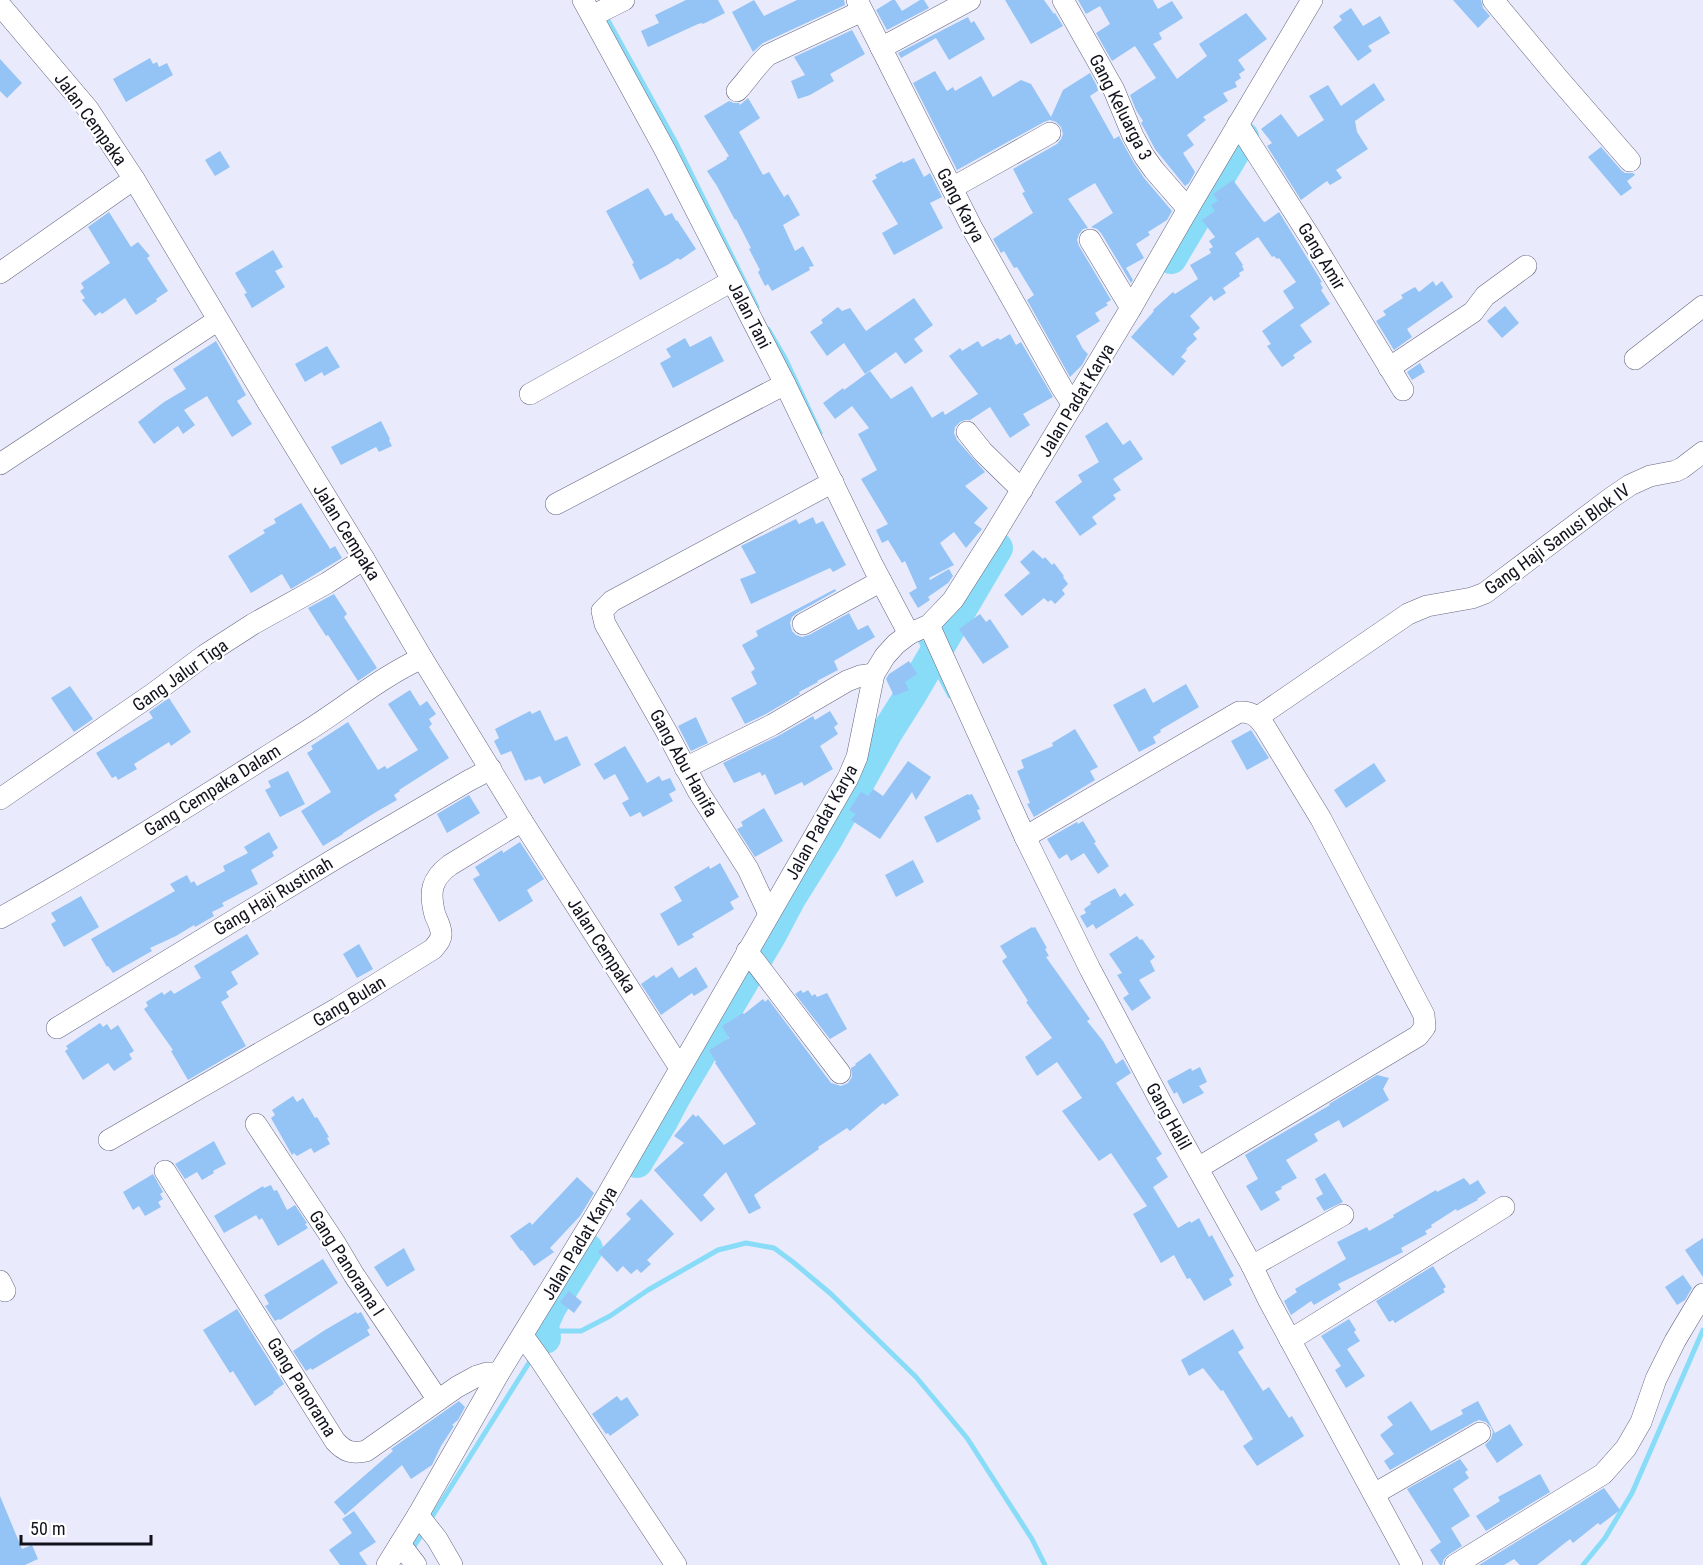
<svg xmlns="http://www.w3.org/2000/svg" width="1703" height="1565" font-family="'Roboto Condensed',sans-serif">
  <style>
    .lines { fill: none; stroke-linecap: round; stroke-linejoin: round }
    .stream { stroke: #89dcf8; stroke-width: 5 }
    .river { stroke: #89dcf8; stroke-width: 32 }
    .building { fill: #94c3f6 }
    .minor-casing { stroke: #656781; stroke-width: 22 }
    .minor { stroke: #fff; stroke-width: 21 }
    .labels { text-anchor: middle; dominant-baseline: central; stroke-width: 4.5; stroke-linejoin: round; paint-order: stroke }
    .street-label { font-size: 18px; fill: #11121c; stroke: #fff }
  </style>
  <rect width="100%" height="100%" fill="#e9ebfc"/>
  <g class="lines">
    <g class="stream">
      <polyline points="605,15 676,143 757,307"/>
      <polyline points="768,329 785,358 820,433"/>
      <polyline points="918,636 950,696"/>
      <polyline points="538,1347 545,1338 558,1331 581,1331 610,1316 648,1290 718,1250 746,1243 774,1248 793,1262 831,1294 916,1377 967,1438 1032,1539 1045,1565"/>
      <polyline points="430,1520 532,1358"/>
      <polyline points="411,1551 424,1531"/>
      <polyline points="1583,1565 1605,1538 1632,1493 1703,1330"/>
    </g>
    <g class="river">
      <polyline points="1171,258 1243,137"/>
      <polyline points="637,1162 662,1121 674,1098 771,934 790,898 828,837 887,732 911,694 997,548"/>
      <polyline points="545,1338 543,1324 550,1308 587,1249"/>
    </g>
  </g>
  <g class="building">
    <polygon points="686,0 718,0 725,13 703,24 702,23 698,24 648,47 641,31 659,23 655,15"/>
    <polygon points="754,0 764,16 797,0 844,0 845,5 763,43 753,52 732,12"/>
    <polygon points="892,0 895,0 902,11 920,0 924,0 929,8 887,30 876,10"/>
    <polygon points="1005,0 1044,0 1054,14 1055,13 1063,26 1031,44"/>
    <polygon points="1078,0 1153,0 1158,9 1172,1 1183,18 1159,33 1162,39 1153,44 1177,79 1207,56 1199,44 1246,13 1267,39 1238,60 1245,70 1239,74 1241,78 1235,82 1237,87 1223,93 1228,101 1203,117 1206,120 1187,135 1194,145 1183,153 1195,172 1189,183 1185,186 1155,149 1145,130 1141,123 1143,121 1136,110 1130,95 1156,78 1135,46 1112,61 1096,33 1110,24 1100,6 1086,14"/>
    <polygon points="1453,0 1481,0 1483,8 1490,16 1478,28"/>
    <polygon points="1351,8 1363,26 1380,16 1390,33 1368,46 1372,51 1358,61 1333,27 1342,20 1339,16"/>
    <polygon points="968,17 971,23 974,21 985,39 949,60 936,38 901,58 898,53"/>
    <polygon points="852,30 865,54 830,74 834,81 810,95 798,99 791,81 805,75 794,57"/>
    <polygon points="150,58 153,64 157,62 159,67 167,63 173,75 126,102 113,79"/>
    <polygon points="0,59 22,83 7,98 0,91"/>
    <polygon points="935,71 947,91 953,87 955,91 981,76 993,97 1021,80 1031,84 1051,117 1063,90 1090,73 1099,90 1090,96 1114,139 1119,136 1134,163 1144,178 1172,211 1167,220 1148,232 1150,235 1136,244 1144,258 1126,268 1133,280 1131,283 1101,233 1097,229 1091,227 1113,213 1095,183 1068,199 1088,228 1083,229 1079,234 1077,240 1079,246 1111,300 1106,303 1108,305 1095,313 1100,321 1076,336 1083,349 1088,354 1082,365 1070,377 1027,300 1034,295 1017,267 1014,268 1004,251 1001,253 993,239 1033,213 1022,193 1025,192 1013,169 1057,144 1061,139 1063,134 1061,127 1056,122 1050,120 1044,122 957,170 913,83"/>
    <polygon points="1374,83 1385,100 1355,121 1357,132 1368,149 1336,170 1342,178 1330,185 1327,181 1301,200 1267,146 1272,143 1261,129 1281,114 1298,137 1324,120 1309,96 1328,85 1341,106"/>
    <polygon points="748,98 760,118 739,132 763,175 769,172 784,197 788,194 800,215 783,225 795,251 803,246 814,266 809,267 810,270 772,291 768,284 765,286 758,272 760,270 749,249 751,248 736,219 735,220 717,186 707,171 727,159 726,158 729,156 704,116 729,101 734,103 739,103 740,105"/>
    <polygon points="1601,147 1621,170 1625,173 1633,173 1635,175 1627,181 1632,188 1621,196 1588,157"/>
    <polygon points="220,151 230,167 215,176 205,160"/>
    <polygon points="914,158 924,177 930,173 942,197 930,203 943,228 894,255 882,233 898,224 872,181 877,178 875,175 902,161 903,163"/>
    <polygon points="1233,180 1263,221 1265,222 1279,212 1322,282 1320,283 1323,288 1321,290 1330,304 1300,325 1312,342 1293,355 1295,358 1282,367 1267,346 1271,344 1262,331 1294,308 1283,291 1296,282 1279,258 1277,259 1274,256 1272,257 1258,237 1235,253 1243,265 1242,266 1244,270 1239,273 1240,276 1223,288 1226,293 1214,301 1211,296 1190,316 1200,328 1193,334 1197,339 1186,349 1187,350 1181,357 1186,361 1173,376 1131,337 1154,311 1153,310 1173,292 1175,294 1198,279 1190,265 1211,253 1209,249 1213,247 1209,241 1215,237 1202,220 1215,211 1211,205 1218,201 1213,194"/>
    <polygon points="648,188 665,216 672,213 676,221 677,220 696,249 680,260 678,258 669,264 640,280 632,264 634,263 606,211"/>
    <polygon points="109,212 131,247 138,242 150,256 147,258 168,291 156,299 157,301 136,315 125,298 102,314 100,312 95,316 82,300 85,298 80,291 84,288 81,283 110,263 88,227"/>
    <polygon points="273,250 283,267 275,271 285,287 252,308 244,294 247,293 235,273"/>
    <polygon points="1433,281 1436,286 1442,281 1453,297 1407,329 1412,337 1394,350 1376,321 1386,315 1383,311 1403,298 1401,295 1415,287 1419,292"/>
    <polygon points="914,298 933,325 914,339 923,351 905,364 896,352 865,374 844,343 827,356 810,332 823,323 821,320 838,307 842,311 850,308 866,331"/>
    <polygon points="1505,306 1519,323 1502,338 1487,321"/>
    <polygon points="1010,334 1016,345 1021,342 1053,397 1023,414 1030,425 1010,438 990,407 970,420 965,420 960,422 955,427 954,433 957,440 985,472 965,486 988,508 974,523 982,529 966,548 954,532 940,543 954,565 929,578 930,580 949,569 953,576 948,583 928,597 930,600 918,608 909,593 917,588 905,561 902,563 888,540 882,543 876,530 888,524 861,479 877,470 858,434 869,428 852,406 835,419 823,403 843,388 844,390 870,371 891,399 912,386 932,418 943,411 945,415 978,394 949,356 960,348 962,351 978,341 982,347 998,338 1000,340"/>
    <polygon points="711,336 724,361 673,388 660,363 671,357 666,349 685,338 690,347"/>
    <polygon points="216,341 246,395 237,401 252,424 232,437 207,396 184,410 195,425 183,434 178,426 154,444 138,422 164,402 186,389 173,369"/>
    <polygon points="327,346 340,367 324,376 322,372 305,382 295,364"/>
    <polygon points="1420,363 1425,372 1412,380 1407,372"/>
    <polygon points="381,421 390,439 389,440 392,446 379,452 376,447 341,465 331,447"/>
    <polygon points="1107,422 1123,445 1130,440 1143,459 1113,479 1121,490 1113,495 1116,499 1092,517 1097,524 1080,536 1055,502 1082,482 1078,475 1099,462 1085,436"/>
    <polygon points="301,503 329,547 330,549 335,546 342,558 291,589 282,574 251,593 228,556 265,533 263,530 276,523 274,519"/>
    <polygon points="813,517 816,524 823,521 846,565 833,572 830,568 751,604 740,579 756,573 741,546 796,519 799,524"/>
    <polygon points="1033,550 1043,559 1045,557 1052,565 1054,563 1064,576 1063,577 1068,584 1062,590 1065,594 1055,604 1051,600 1048,602 1044,598 1022,616 1004,595 1030,573 1020,562"/>
    <polygon points="835,589 836,591 797,613 792,617 790,623 792,631 796,635 802,637 809,635 849,613 858,630 868,625 875,637 834,661 838,670 817,681 818,682 799,692 800,694 766,714 745,724 731,698 757,684 751,672 755,669 742,645 758,636 756,631"/>
    <polygon points="334,594 347,614 344,617 377,668 358,681 328,635 326,636 308,608"/>
    <polygon points="980,614 986,622 990,619 1009,647 983,664 959,629"/>
    <polygon points="909,661 917,674 905,682 909,690 894,696 886,679 889,674"/>
    <polygon points="1186,684 1199,707 1160,730 1161,732 1153,737 1156,743 1139,752 1113,705 1145,688 1153,703"/>
    <polygon points="70,686 93,719 74,732 51,698"/>
    <polygon points="410,690 420,706 427,701 436,714 429,719 432,724 429,727 449,758 399,790 400,791 394,795 397,800 376,812 343,833 343,834 323,846 301,811 331,792 307,753 313,749 311,746 348,722 378,770 385,766 387,769 418,750 388,704"/>
    <polygon points="169,698 191,732 171,746 169,742 134,764 137,769 118,780 116,776 112,778 96,753 153,718 149,712"/>
    <polygon points="540,710 555,741 567,736 581,765 544,784 540,776 531,780 530,779 525,781 511,751 501,755 494,741 499,738 495,729 530,711 532,714"/>
    <polygon points="830,711 838,724 834,727 838,734 820,746 833,769 804,786 802,782 775,795 765,774 762,776 760,772 734,783 723,763 778,736 813,716 815,720"/>
    <polygon points="696,717 708,743 691,751 678,726"/>
    <polygon points="1075,729 1098,767 1090,771 1095,780 1034,817 1027,804 1030,803 1017,771 1024,768 1021,760 1053,746 1052,743"/>
    <polygon points="1251,730 1269,758 1247,770 1231,741"/>
    <polygon points="625,746 647,783 659,776 662,781 670,778 676,790 669,794 673,801 643,817 640,812 630,817 622,803 629,799 615,774 604,780 594,764"/>
    <polygon points="908,761 931,777 916,800 912,792 880,839 851,820 856,814 849,810 861,792 868,796 873,789 883,796"/>
    <polygon points="1374,763 1386,781 1346,808 1334,790"/>
    <polygon points="288,771 305,804 280,817 265,790 271,787 268,781"/>
    <polygon points="968,794 969,795 972,794 980,809 977,810 981,819 937,843 924,817"/>
    <polygon points="469,795 480,813 447,833 437,814"/>
    <polygon points="764,808 783,841 755,857 737,829 743,826 741,822"/>
    <polygon points="1083,821 1096,842 1094,843 1109,866 1098,874 1084,853 1071,861 1067,854 1059,859 1047,839 1077,822 1078,824"/>
    <polygon points="269,832 278,848 272,852 274,856 251,870 258,884 222,903 224,906 212,912 214,916 195,927 194,925 176,936 150,948 152,951 113,973 108,966 107,967 91,939 175,891 170,884 187,875 191,883 194,881 197,886 225,871 223,866 248,853 244,847"/>
    <polygon points="520,842 544,879 527,890 533,901 499,922 473,879 480,875 475,867 502,850 503,853"/>
    <polygon points="913,860 924,882 896,897 885,875"/>
    <polygon points="720,863 739,897 730,902 734,909 692,934 694,937 678,946 660,914 682,901 674,887 709,866 710,869"/>
    <polygon points="1115,888 1120,897 1125,893 1134,905 1096,929 1093,924 1087,928 1080,916 1086,913 1084,909 1091,904 1090,902"/>
    <polygon points="81,896 99,927 64,947 51,924 56,921 51,913"/>
    <polygon points="1032,927 1033,928 1035,927 1047,948 1045,949 1049,956 1046,957 1090,1019 1087,1021 1103,1041 1116,1064 1123,1059 1131,1073 1116,1083 1162,1154 1156,1158 1168,1177 1153,1187 1178,1228 1190,1221 1191,1223 1199,1218 1209,1237 1212,1235 1234,1276 1229,1279 1232,1285 1204,1301 1190,1278 1187,1279 1174,1255 1161,1263 1133,1214 1147,1206 1111,1153 1099,1161 1062,1111 1082,1098 1057,1062 1037,1076 1025,1057 1052,1038 1026,1002 1028,1001 1002,961 1007,957 1000,946"/>
    <polygon points="247,934 259,954 231,972 238,984 226,992 229,997 221,1002 246,1046 188,1080 171,1051 173,1050 144,1009 148,1006 146,1002 162,992 164,995 171,990 174,994 201,978 194,966"/>
    <polygon points="1137,936 1140,940 1142,939 1155,957 1150,961 1155,971 1139,980 1151,998 1132,1011 1123,998 1129,994 1117,975 1122,973 1109,954"/>
    <polygon points="359,944 373,969 357,978 343,954"/>
    <polygon points="672,967 679,978 696,967 708,987 694,996 692,993 661,1015 641,984 654,975 656,978"/>
    <polygon points="801,990 803,993 808,990 812,996 815,994 817,997 827,993 847,1029 830,1039 795,994"/>
    <polygon points="763,999 765,1002 768,999 831,1083 841,1086 848,1083 852,1077 851,1068 856,1065 855,1064 870,1053 899,1095 885,1105 883,1103 850,1131 847,1128 818,1147 819,1149 754,1195 761,1208 749,1214 726,1172 703,1195 715,1209 701,1222 654,1170 684,1143 674,1136 693,1114 696,1117 698,1115 724,1145 756,1124 715,1063 716,1062 709,1050 729,1038 722,1026 743,1013 744,1014"/>
    <polygon points="100,1023 103,1027 107,1024 111,1030 118,1025 134,1051 129,1054 132,1059 114,1071 108,1063 83,1080 65,1051 68,1049 66,1046"/>
    <polygon points="1200,1067 1207,1082 1199,1086 1204,1093 1183,1104 1177,1092 1174,1094 1167,1081 1191,1068 1192,1071"/>
    <polygon points="1377,1075 1389,1078 1383,1089 1389,1100 1343,1128 1339,1120 1314,1134 1318,1141 1286,1160 1297,1178 1281,1187 1282,1189 1275,1192 1280,1200 1261,1211 1246,1186 1258,1179 1245,1155 1330,1105 1329,1104"/>
    <polygon points="293,1096 297,1102 303,1098 315,1118 317,1117 329,1137 327,1138 330,1144 314,1153 311,1148 297,1156 294,1153 292,1155 271,1118 275,1115 272,1110"/>
    <polygon points="214,1141 226,1164 213,1171 214,1173 202,1180 197,1172 185,1179 175,1164"/>
    <polygon points="1325,1173 1343,1202 1324,1211 1316,1198 1323,1194 1315,1179"/>
    <polygon points="153,1174 163,1192 160,1194 163,1199 158,1202 161,1207 145,1216 139,1206 133,1210 123,1192"/>
    <polygon points="577,1177 594,1193 580,1216 550,1248 554,1252 534,1266 522,1250 521,1251 510,1236 530,1222 532,1225"/>
    <polygon points="1464,1178 1470,1185 1478,1180 1486,1193 1477,1199 1478,1200 1457,1211 1456,1209 1431,1225 1432,1227 1425,1231 1427,1234 1401,1248 1403,1252 1338,1284 1341,1289 1314,1305 1311,1301 1291,1315 1284,1301 1297,1292 1295,1289 1346,1259 1337,1242 1367,1227 1369,1231 1394,1217 1393,1215 1436,1190 1437,1192"/>
    <polygon points="271,1185 274,1191 277,1190 287,1210 295,1205 307,1223 305,1224 308,1228 278,1246 262,1218 259,1220 256,1215 224,1233 214,1216 263,1186 264,1188"/>
    <polygon points="641,1199 674,1234 647,1260 651,1264 641,1273 637,1269 631,1274 623,1266 617,1272 598,1252 631,1219 626,1214"/>
    <polygon points="1703,1238 1703,1277 1685,1250"/>
    <polygon points="404,1248 415,1270 387,1287 374,1267"/>
    <polygon points="323,1259 338,1283 280,1320 279,1319 275,1321 265,1306 269,1304 264,1295"/>
    <polygon points="1433,1266 1446,1287 1443,1289 1445,1292 1395,1323 1393,1320 1389,1322 1376,1301"/>
    <polygon points="1683,1275 1692,1288 1685,1300 1677,1305 1665,1287"/>
    <polygon points="569,1291 582,1302 574,1313 560,1302"/>
    <polygon points="237,1309 284,1384 273,1392 274,1393 255,1406 233,1371 230,1373 203,1330"/>
    <polygon points="356,1312 357,1314 361,1312 370,1328 367,1330 370,1335 312,1370 311,1368 306,1371 293,1351 325,1330"/>
    <polygon points="1349,1319 1356,1330 1354,1332 1360,1341 1347,1349 1365,1376 1346,1388 1335,1370 1341,1366 1321,1336"/>
    <polygon points="1233,1329 1244,1348 1238,1352 1263,1391 1269,1387 1289,1418 1292,1416 1304,1436 1257,1466 1243,1446 1253,1439 1223,1390 1221,1391 1203,1368 1189,1376 1181,1360"/>
    <polygon points="617,1396 621,1401 627,1397 639,1415 610,1436 608,1433 606,1434 592,1414"/>
    <polygon points="459,1401 465,1407 458,1420 452,1425 454,1426 441,1446 432,1465 411,1479 402,1465 345,1515 334,1502 393,1451 391,1449"/>
    <polygon points="1411,1401 1431,1431 1463,1414 1461,1410 1478,1401 1495,1433 1510,1424 1523,1445 1497,1463 1485,1445 1491,1439 1493,1432 1491,1427 1486,1422 1479,1420 1474,1422 1390,1470 1384,1461 1394,1454 1380,1435 1393,1425 1387,1417"/>
    <polygon points="1460,1459 1468,1470 1465,1472 1469,1478 1453,1489 1470,1516 1451,1528 1462,1546 1448,1555 1444,1559 1442,1565 1440,1565 1430,1550 1441,1542 1407,1489"/>
    <polygon points="1540,1474 1550,1492 1486,1531 1476,1516 1500,1501 1498,1497"/>
    <polygon points="1604,1488 1620,1510 1600,1525 1598,1523 1573,1543 1570,1539 1537,1565 1520,1565 1514,1559 1504,1565 1479,1565"/>
    <polygon points="0,1496 22,1549 32,1545 38,1559 25,1565 0,1565"/>
    <polygon points="354,1511 376,1542 359,1553 367,1565 340,1565 329,1550 352,1533 342,1519"/>
  </g>
  <g class="lines">
    <defs>
      <g id="minor">
        <polyline points="583,0 665,150 785,384 873,566 909,634"/>
        <polyline points="857,0 972,228 1062,388 1073,405"/>
        <polyline points="1063,0 1114,90 1133,136 1144,156 1154,170 1188,209"/>
        <polyline points="1493,0 1557,77 1630,161"/>
        <polyline points="0,5 88,109 134,179 267,401 364,559 422,658 522,821 680,1068"/>
        <polyline points="592,16 624,0"/>
        <polyline points="881,48 970,0"/>
        <path d="M737 91C748 79 756 66 768 55L862 11"/>
        <polyline points="1238,124 1310,237 1403,390"/>
        <polyline points="952,188 1050,133"/>
        <polyline points="1090,240 1131,308"/>
        <polyline points="0,273 134,179"/>
        <polyline points="1635,359 1703,306"/>
        <polyline points="1389,368 1473,312 1485,296 1526,266"/>
        <polyline points="530,394 732,281"/>
        <polyline points="967,432 983,452 1022,490"/>
        <polyline points="0,464 218,320"/>
        <polyline points="556,504 785,384"/>
        <polyline points="803,624 881,581"/>
        <polyline points="929,625 1025,837 1090,969 1164,1108 1252,1266 1268,1299 1412,1565"/>
        <polyline points="1258,717 1408,614 1427,606 1472,598 1485,593 1611,498 1630,485 1650,476 1676,471 1682,468 1703,452"/>
        <polyline points="685,768 772,725 847,681 860,676 874,674"/>
        <polyline points="0,799 154,693 205,655 253,624 327,583 364,559"/>
        <path d="M1025 837 1239 712C1252 711 1258 717 1265 727L1321 819 1424 1015 1425 1027 1418 1036 1198 1168"/>
        <polyline points="769,914 748,869 698,791 666,731 605,624 602,611 612,601 833,482"/>
        <path d="M0 918C105 860 206 795 307 731 345 707 381 677 422 658"/>
        <polyline points="747,951 840,1073"/>
        <polyline points="57,1028 338,857 468,781 491,769"/>
        <polyline points="256,1124 335,1243 354,1275 438,1400"/>
        <path d="M109 1140 338 1008 433 949C437 944 442 939 441 933 441 927 437 920 435 915 429 892 431 879 450 865L522 821"/>
        <path d="M165 1171 335 1441C345 1452 352 1454 366 1451L457 1387 477 1376 487 1373H499"/>
        <polyline points="1252,1266 1343,1215"/>
        <polyline points="0,1281 5,1291"/>
        <polyline points="523,1336 539,1358 676,1565"/>
        <polyline points="1290,1340 1504,1207"/>
        <polyline points="1374,1494 1480,1433"/>
        <polyline points="418,1515 437,1539 452,1565"/>
        <polyline points="400,1544 416,1565"/>
        <polyline points="387,1565 418,1515 499,1373 594,1218 848,778 857,757 874,674 885,656 896,644 909,634 929,625 953,600 993,537 1131,308 1188,209 1312,0"/>
        <polyline points="1455,1565 1603,1474 1626,1448 1641,1422 1656,1379 1675,1341 1703,1294"/>
      </g>
    </defs>
    <use href="#minor" class="minor-casing"/>
    <use href="#minor" class="minor"/>
  </g>
  <g class="labels">
    <g class="street-label">
      <text transform="translate(1121 107) rotate(63)">Gang Keluarga 3</text>
      <text transform="translate(91 119) rotate(54)">Jalan Cempaka</text>
      <text transform="translate(961 205) rotate(62)">Gang Karya</text>
      <text transform="translate(1322 256) rotate(59)">Gang Amir</text>
      <text transform="translate(750 315) rotate(63)">Jalan Tani</text>
      <text transform="translate(1076 400) rotate(-59)">Jalan Padat Karya</text>
      <text transform="translate(347 532) rotate(58)">Jalan Cempaka</text>
      <text transform="translate(1557 539) rotate(-36)">Gang Haji Sanusi Blok IV</text>
      <text transform="translate(180 675) rotate(-35)">Gang Jalur Tiga</text>
      <text transform="translate(684 763) rotate(61)">Gang Abu Hanifa</text>
      <text transform="translate(212 790) rotate(-32)">Gang Cempaka Dalam</text>
      <text transform="translate(821 822) rotate(-61)">Jalan Padat Karya</text>
      <text transform="translate(273 896) rotate(-31)">Gang Haji Rustinah</text>
      <text transform="translate(602 945) rotate(57)">Jalan Cempaka</text>
      <text transform="translate(349 1001) rotate(-31)">Gang Bulan</text>
      <text transform="translate(1169 1116) rotate(61)">Gang Halil</text>
      <text transform="translate(579 1243) rotate(-59)">Jalan Padat Karya</text>
      <text transform="translate(347 1263) rotate(57)">Gang Panorama I</text>
      <text transform="translate(302 1387) rotate(58)">Gang Panorama</text>
    </g>
  </g>
  <path d="M21 1535v9h130v-9" fill="none" stroke="#11121c" stroke-width="3"/>
  <text x="30" y="1535" font-size="18" fill="#11121c" stroke="#ffffff" stroke-width="4.5" paint-order="stroke">50 m</text>
</svg>
